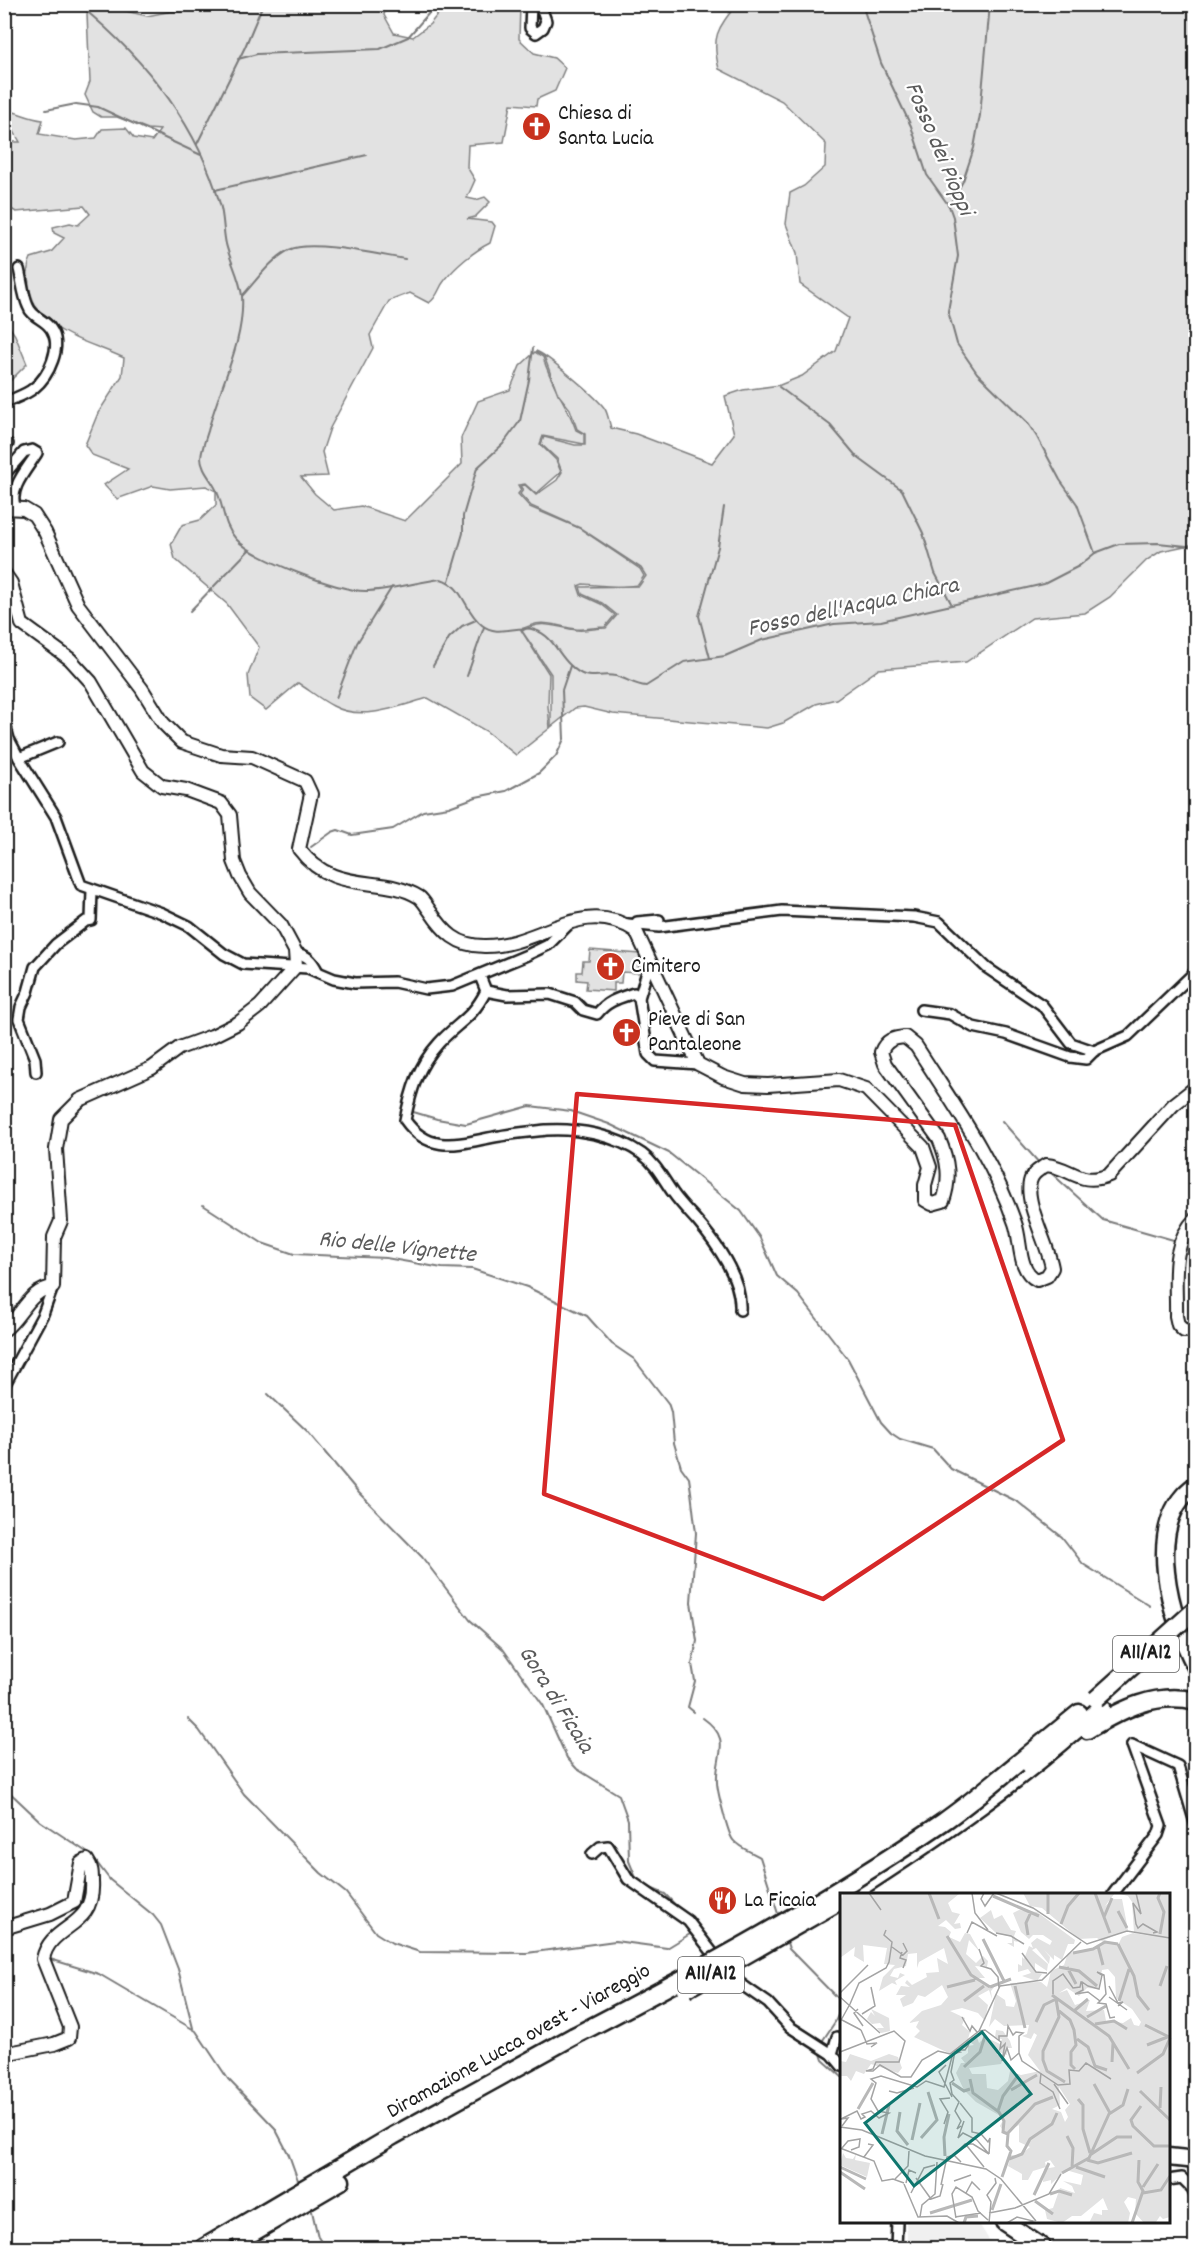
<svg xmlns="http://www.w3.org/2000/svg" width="1200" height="2253" font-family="Dekko,sans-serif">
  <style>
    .built { fill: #f0f0f0 }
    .green { fill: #e2e2e2; stroke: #7f7f7f; stroke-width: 1.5 }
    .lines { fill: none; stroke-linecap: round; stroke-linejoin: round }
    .stream { stroke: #7a7a7a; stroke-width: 2 }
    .minor-casing { stroke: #1c1c1c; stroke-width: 14 }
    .tertiary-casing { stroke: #1c1c1c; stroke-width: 16 }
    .motorway-casing { stroke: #1c1c1c; stroke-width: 21 }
    .minor { stroke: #fff; stroke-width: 9 }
    .tertiary { stroke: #fff; stroke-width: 12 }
    .motorway { stroke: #fff; stroke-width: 16 }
    .motorway-bridge-casing { stroke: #1c1c1c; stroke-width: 21; stroke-linecap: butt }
    .motorway-bridge { stroke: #fff; stroke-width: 16 }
    .marked { fill: none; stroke: #d62828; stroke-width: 4.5; stroke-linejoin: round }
    .labels { text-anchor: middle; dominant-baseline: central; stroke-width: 4.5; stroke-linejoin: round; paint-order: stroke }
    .shield { fill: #fff; stroke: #606060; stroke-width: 1.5 }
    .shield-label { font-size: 21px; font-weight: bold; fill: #1c1c1c }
    .poi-label { font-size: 22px; fill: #1c1c1c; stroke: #fff; text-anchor: start }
    .street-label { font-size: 22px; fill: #1c1c1c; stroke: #fff }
    .water-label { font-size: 24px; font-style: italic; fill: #5a5a5a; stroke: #fff }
    .inset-river { fill: none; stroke: #b8b8b8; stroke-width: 3 }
    .inset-road { fill: none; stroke: #a4a4a4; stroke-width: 1.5 }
    .view { fill: #0f766e; fill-opacity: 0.15; stroke: #0f766e; stroke-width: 3 }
    .inset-edge { fill: none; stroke: #1c1c1c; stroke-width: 3 }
  </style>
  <rect width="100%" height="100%" fill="#fff"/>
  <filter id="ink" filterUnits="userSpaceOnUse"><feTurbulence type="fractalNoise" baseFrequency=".0167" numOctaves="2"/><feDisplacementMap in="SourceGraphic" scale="12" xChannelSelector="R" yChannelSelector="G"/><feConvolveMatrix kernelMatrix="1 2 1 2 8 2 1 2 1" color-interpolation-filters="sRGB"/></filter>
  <g filter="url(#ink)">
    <polygon class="built" points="906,2222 978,2222 989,2240 998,2244 998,2248 908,2248"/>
    <g class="green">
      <path d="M193 4 386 5 384 15 394 33 413 37 430 24 445 5H520L519 39 534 53 554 58 565 68 555 91 537 99 536 106 511 104 504 142 468 145 467 167 475 180 467 198 476 200 485 197 490 202 475 217 467 219 492 222 495 226 490 243C474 251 456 266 445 280 438 288 439 296 429 303L410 293 389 301 370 335 373 348 330 428 322 452 328 476 301 477 315 494 334 510 361 506 405 521 462 464 461 438 478 401 510 390 520 366 535 352 543 357C551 386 567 403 576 430L584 434V444L543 436 540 444 556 460 561 472 536 494 525 484 518 485 521 490 518 494 530 507 579 528 640 569 644 576 638 585 620 587 583 584 578 586 581 595 601 604 615 615 605 627C595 627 586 630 576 629 554 626 542 617 521 630L549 674 548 706 550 728 516 755 486 731 428 698C399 706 362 722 333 706 321 700 309 690 298 683L266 710 250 698 248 675 259 647 227 604 175 559 171 544 182 525 200 520 216 505V491L206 486 170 489 153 486 117 499 104 485 128 469 92 455 85 445 98 413 122 376 124 358C86 340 36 333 29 285 28 274 26 268 31 258L51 252 64 238 54 233 53 227 70 223 78 225 90 214 84 206 16 212 5 205V178L12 142H20L12 128 5 123 4 112 7 110C20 113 30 119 43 120L39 134 76 140 96 138 102 129 126 128 134 138 152 141 160 130 148 129 117 117H101L93 112 85 95 90 82 87 14 100 5 147 16 172 11 182 12Z"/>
      <path d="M737 4 1195 5V544L1161 551 1147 560 1110 597 1085 613 1032 618 966 662 879 669 836 699 816 704 783 723 767 728 613 714 584 707 575 708 551 727V674L522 631C543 618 556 628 577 630 587 631 596 628 606 628L617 615 602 603 582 594 580 587 639 586 646 576 641 568 580 528 531 506 520 494 523 490 520 486 525 485 536 495 557 480 562 472 557 459 541 444 544 437 575 445H585V434L577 429 570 409 558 394 544 356 536 351C546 354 599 399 605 409 608 414 609 422 611 428L636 434 712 463 734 434 725 396 743 390 780 385 802 376 836 351 848 318 800 284 797 253 786 224 790 193 804 186 825 167 826 144 782 101 719 69C711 37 717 29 737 4Z"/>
      <polygon points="4,305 5,320 15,335 27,364 5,386"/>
      <polygon points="590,950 640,954 638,973 622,972 621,983 614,983 614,991 586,989 587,981 577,980 577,972 582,972 583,961 589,961"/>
    </g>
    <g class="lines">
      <g class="stream">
        <path d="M78 4C142 56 197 123 220 204 224 217 223 231 226 244 230 261 240 278 242 296 245 342 219 387 208 431 205 440 202 449 201 457 201 472 214 481 218 494 224 510 224 526 236 539 254 559 338 591 365 591 386 591 417 582 441 579 464 586 464 611 482 625 498 638 518 624 535 630 553 636 557 653 570 665 589 684 595 672 616 676 627 679 635 685 646 686L684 662 725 656 762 640 834 624 881 621 1044 584 1079 566 1095 553 1119 544 1158 543 1196 547"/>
        <polyline points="862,4 881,63 911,126 927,175 949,206 953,217 958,256 948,311 957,344 977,373 1027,422 1037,437 1060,480 1077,504 1095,553"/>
        <polyline points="238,59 257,54 380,49 408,37 437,4"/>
        <polyline points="46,110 76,104 98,107 201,155"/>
        <polyline points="197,144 245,47 263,4"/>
        <polyline points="215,190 367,155"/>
        <polyline points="949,206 963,181 974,148 980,115 990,4"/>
        <path d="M242 296C256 281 270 260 289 250 310 239 380 255 405 259"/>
        <polyline points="779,387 830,425 857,457 902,490 923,533 935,573 951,603"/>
        <polyline points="449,581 463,533 463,516 477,468 503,444 520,421 529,380 533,348"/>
        <polyline points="190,611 249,550"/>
        <polyline points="710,658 699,616 718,547 724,507"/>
        <polyline points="433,666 449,638 462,626 476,620"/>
        <polyline points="467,676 484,627"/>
        <polyline points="336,698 357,643 392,587"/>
        <polyline points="311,847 332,832 338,830 352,835 393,829 423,811 449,807 476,797 506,791 539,773 556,756 564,739 562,690 570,666"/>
        <polyline points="410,1111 437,1119 466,1124 530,1106 571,1111 609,1124 669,1153 741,1211 760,1238 777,1276 798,1294 848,1359 881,1422 891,1433 900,1439 933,1449 951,1469 1018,1502 1062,1537 1083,1564 1150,1606"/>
        <polyline points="1002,1121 1040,1164"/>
        <polyline points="1049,1171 1103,1220 1177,1241"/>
        <polyline points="203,1205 262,1243 294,1254 386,1258 442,1268 472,1269 527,1287 587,1316 612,1344 634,1359 668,1403 671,1412 674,1443 681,1467 689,1478 691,1492 696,1533 691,1602 697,1641 692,1664 695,1681 688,1707 694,1712"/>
        <polyline points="1186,1243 1196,1245"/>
        <polyline points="268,1394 307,1431 359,1493 422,1557 470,1620 503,1649 543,1705 567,1758 577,1769 619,1795 628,1820 629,1861 636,1878 648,1887 665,1894 680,1910"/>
        <path d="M703 1718C734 1740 715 1755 717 1782 717 1790 728 1834 733 1840 739 1848 752 1852 760 1857L779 1917"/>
        <polyline points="188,1719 199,1730 244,1794 321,1873 346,1893 376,1933 392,1943 420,1952 527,1953 615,1941 667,1948 690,1934"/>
        <polyline points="4,1787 40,1821 91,1855 110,1880 153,1915 161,1925 178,1969 193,2028"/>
        <polyline points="786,1939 789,1949 842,2003"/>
        <polyline points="50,1959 99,1974 196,2031 228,2079 275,2128 289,2155 299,2183"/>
        <polyline points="734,1970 764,1995"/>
        <polyline points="790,2020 823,2041"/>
        <polyline points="823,2040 835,2022 842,2006"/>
        <polyline points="819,2048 823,2060 842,2077"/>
        <polyline points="311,2207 318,2237 325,2248"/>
        <polyline points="899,2236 905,2248"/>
      </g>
      <defs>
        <g id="minor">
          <polyline points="531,4 530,28 536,33 543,28 546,21 540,4"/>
          <path d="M4 403C14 398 26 395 34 388 49 376 63 346 51 329 45 319 32 318 28 306 23 295 22 281 19 269"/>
          <polyline points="4,442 8,444 4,448"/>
          <path d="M4 475 24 452 32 450 37 453C28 468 7 490 16 508"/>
          <polyline points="5,724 9,739 19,758"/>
          <polyline points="58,742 19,758 56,817 81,885 162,913 189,926 224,954 243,964 308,968 334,979 355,983 394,982 426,989 452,986 527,955 548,945 570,923"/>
          <polyline points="637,922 659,920"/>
          <polyline points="628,924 659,927 782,911 914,917 939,922 987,968 1042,1005 1071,1043 1094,1051 1128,1036 1196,971"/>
          <path d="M295 953C307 955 312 960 318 972"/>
          <polyline points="650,962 639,998 648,1054 655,1061 698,1064"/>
          <path d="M480 976 486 991 507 995 550 994 575 1002 583 1010 597 1014C607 1001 619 998 634 993L639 998"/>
          <path d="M486 991C472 1019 458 1022 439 1043 418 1066 411 1090 405 1120 431 1157 463 1142 500 1136 515 1133 531 1132 546 1130 578 1128 615 1135 642 1154 656 1164 663 1179 673 1193 680 1203 689 1212 697 1221 716 1243 742 1279 740 1310"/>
          <polyline points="921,1010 950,1014 973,1027 1006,1034 1070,1057 1086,1059 1094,1051"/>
          <polyline points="36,1072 35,1059 19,1019 21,1007 28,992 35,967 56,944 86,921 91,920 92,890"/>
          <polyline points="4,1386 43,1314 53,1287"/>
          <polyline points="1132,1745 1178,1766 1196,1826"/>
          <polyline points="592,1854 600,1847 608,1846 628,1879 688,1921 712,1952"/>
          <polyline points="1113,1894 1158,1835 1161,1826 1132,1745"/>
          <polyline points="732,1978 768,2003 790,2027 832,2054 842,2066"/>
          <polyline points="832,2054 837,2037"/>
          <polyline points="1168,2180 1182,2178 1191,2187 1196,2197"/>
          <polyline points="896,2248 897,2222"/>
        </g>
        <g id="tertiary">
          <path d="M4 508 24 509 34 515 45 532 78 605 142 689 163 723 182 742 221 755 252 757 305 781 311 794 299 849C334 896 382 874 419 897 423 900 427 907 430 911 444 932 457 946 484 946 539 947 581 895 636 931L698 1064 723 1077 745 1084 768 1085 839 1080 866 1089 923 1147 930 1167 925 1185V1200L932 1204 943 1201C951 1179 948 1160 939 1139L885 1064 881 1052C886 1040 893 1038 905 1037L916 1046C953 1104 992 1157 1015 1223 1022 1242 1017 1270 1037 1280L1047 1276 1052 1268C1048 1243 1025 1205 1030 1182 1032 1173 1039 1170 1046 1165 1072 1167 1079 1187 1109 1175L1173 1105 1196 1087"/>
          <path d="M4 573 11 583 22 624 70 659 91 682 143 771 162 786 186 790 221 803 230 815 234 861 240 876 250 893 281 925 295 951 296 966 260 1006 238 1023 212 1036 179 1048 152 1068 80 1100 61 1119 56 1149 61 1221 54 1237 53 1287C29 1290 22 1316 4 1330"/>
          <path d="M1196 1218C1169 1246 1177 1280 1176 1316L1178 1325 1184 1331 1196 1329"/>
          <path d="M4 1928 50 1914 74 1902 81 1863 87 1860C92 1867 92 1873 92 1882 95 1930 50 1923 43 1959L70 2027 69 2038 54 2044 4 2054"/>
        </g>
        <g id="motorway">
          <path d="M1196 1485C1141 1522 1171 1620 1196 1667"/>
          <path d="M1087 1730C1121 1710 1155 1691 1196 1701"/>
          <polyline points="1018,1763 1079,1713"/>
          <path d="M850 1894C939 1837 1024 1778 1102 1707"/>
          <polyline points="1168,2157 1196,2160"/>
          <polyline points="1004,2222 1043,2248"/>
          <polyline points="242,2239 341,2181"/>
          <polyline points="203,2248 393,2136 574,2036"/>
        </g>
      </defs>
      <use href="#minor" class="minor-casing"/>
      <use href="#tertiary" class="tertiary-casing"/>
      <use href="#motorway" class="motorway-casing"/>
      <use href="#minor" class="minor"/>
      <use href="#tertiary" class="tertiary"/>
      <use href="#motorway" class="motorway"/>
      <defs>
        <g id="motorway-bridge">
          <polyline points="1096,1699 1196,1609"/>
          <polyline points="686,1989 842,1900"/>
          <path d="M574 2036C700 1971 826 1902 943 1822 969 1804 993 1783 1018 1763"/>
        </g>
      </defs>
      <use href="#motorway-bridge" class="motorway-bridge-casing"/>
      <use href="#motorway-bridge" class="motorway-bridge"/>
    </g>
  </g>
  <path class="marked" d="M577 1094 955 1125 1063 1440 823 1599 544 1494Z"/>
  <defs>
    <symbol id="church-disc" viewBox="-11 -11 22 22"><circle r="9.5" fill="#c8321e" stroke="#fff"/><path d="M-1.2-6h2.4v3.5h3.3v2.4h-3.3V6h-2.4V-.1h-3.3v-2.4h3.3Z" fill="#fff"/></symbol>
    <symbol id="restaurant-disc" viewBox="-11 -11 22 22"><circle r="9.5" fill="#c8321e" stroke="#fff"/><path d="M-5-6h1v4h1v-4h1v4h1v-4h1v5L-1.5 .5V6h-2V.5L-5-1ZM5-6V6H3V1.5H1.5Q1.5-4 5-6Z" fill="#fff"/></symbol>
  </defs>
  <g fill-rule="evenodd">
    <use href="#church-disc" x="520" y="110" width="33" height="33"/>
    <use href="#church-disc" x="594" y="950" width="33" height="33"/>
    <use href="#church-disc" x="610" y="1016" width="33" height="33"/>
    <use href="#restaurant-disc" x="706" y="1884" width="33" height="33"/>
  </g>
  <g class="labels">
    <g class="shield">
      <rect x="1113" y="1636" width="66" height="36" rx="4.5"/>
      <rect x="678" y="1957" width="66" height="36" rx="4.5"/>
    </g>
    <g class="shield-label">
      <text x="1146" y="1654">A11/A12</text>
      <text x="711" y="1975">A11/A12</text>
    </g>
    <g class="poi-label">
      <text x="558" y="114">Chiesa di<tspan x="558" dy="25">Santa Lucia</tspan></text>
      <text x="631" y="967">Cimitero</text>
      <text x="648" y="1020">Pieve di San<tspan x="648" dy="25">Pantaleone</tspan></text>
      <text x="744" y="1901">La Ficaia</text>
    </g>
    <g class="street-label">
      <text transform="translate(519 2042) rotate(-29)">Diramazione Lucca ovest - Viareggio</text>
    </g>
    <g class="water-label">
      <text transform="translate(938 149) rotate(67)">Fosso dei Pioppi</text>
      <text transform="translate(853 608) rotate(-12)">Fosso dell'Acqua Chiara</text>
      <text transform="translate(397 1248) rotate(6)">Rio delle Vignette</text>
      <text transform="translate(555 1700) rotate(58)">Gora di Ficaia</text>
    </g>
  </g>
  <g transform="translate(840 1893)">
    <rect width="330" height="330" fill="#fff"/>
    <path d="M3 0 119 1 108 10 112 19 120 21 114 31 120 30 121 35 115 36 106 27 98 33 105 34 111 39 109 44 120 49 125 40 130 41 140 59 129 47 126 61 136 70 143 63 148 68 147 74 135 73 145 85H135L151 94 156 92 151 98 152 106 149 97 138 103 148 112 145 128 138 120 122 115 110 118 125 125 122 132 130 139 128 146 135 141 132 146 137 144 139 150 145 144 160 151 162 146 155 145 156 137 163 138 170 148 172 155H166L167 162 157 158V162L164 163 161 171 129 175 132 181H146L147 195 158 197 168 188 170 178 181 182 200 178 188 162 197 142 194 140 191 146 182 143 187 141 189 132 164 133 155 126 149 134 156 101 165 107 166 113 174 114 176 108 170 90 201 89 207 94 211 78 224 72 228 60 252 56 263 49 257 45 239 46 202 15 190 13 183 0H275L265 13 273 6H282L288 37 264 47 278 52 282 44 293 40 312 43 294 39 292 9 288 3 276 0H330V324L323 326 320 323 316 329 304 330 295 320 296 306 288 304 284 309 290 320 288 330H249L254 320 262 322V317H268L263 305 241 323H232L222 330 207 326 205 317 213 315 220 295 235 300 232 293 223 288 241 292 243 282 226 277 211 291V287L203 289 204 276 215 274 210 267 205 269 206 274 193 278 188 287H182V281L168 273 171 262 179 263 190 254 179 249V232L170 237 168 245 160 233 164 225 136 209 124 197 116 180 121 170H125L121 165 128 160V153L134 152 129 148 124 155 111 161 74 144 80 138 76 134 79 128 69 130 82 118 101 112 108 104 102 92 85 104 78 102 73 110 63 114 60 106 66 102H56L61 93 70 94 65 90 67 87 72 92 87 84 86 80 99 79 97 65 108 71 104 55 79 69 77 75V60L68 61 66 73 54 76 50 83 58 85 60 80 65 82 55 88 57 92 52 90 39 98 43 84 55 72 44 71 47 55 23 52 24 69 14 63 15 54 0 65V1L2 6ZM268 76 275 84 276 105 292 116 301 129 299 133 294 132 291 125 283 130 266 128 264 117 246 118 250 107 235 112 227 97 219 100 227 95 239 103 247 95 258 96 262 77ZM219 194 230 211 225 217 228 224 225 229 221 219 212 216 220 212ZM151 17 154 26 162 22 171 37 176 38 174 43 178 49 174 48V54L167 50H172V44L156 40 140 25ZM179 17 197 19 235 47 234 51H228L222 67 214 62V67L204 57 210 64 209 71 196 55 192 57 208 71 207 78 195 70V79L202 81 197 88 182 83 191 80 188 76 178 79V71L182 73V64L184 66 189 53 193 55 191 50 197 45 210 52 212 48 203 42H193L189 46 181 39 173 20ZM31 116 49 125 50 138 41 140 37 135H44L40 130 32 131 27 126 31 119 35 123ZM10 161 31 168 49 161 58 164 62 175 58 180 31 171 24 181 16 178 11 188 7 183H0V168L6 169ZM3 260 6 265 13 266 16 261 15 267 30 270 27 284 0 272Z" fill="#e2e2e2" fill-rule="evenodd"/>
    <path class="inset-river" d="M89 0 99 26M208 0V21M255 0 270 40M153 3 199 23M278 18 287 35M264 24 272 5M221 31 228 13 239 0M320 41 324 19 318 5 320 0M188 42 186 30 191 19M107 43 131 82 150 94M143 46 164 88M278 51 294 83 298 103 309 117M258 53 263 72M233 60 253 56 265 49 278 51M219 74 239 78 257 93M227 74 236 91M175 93 185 135M320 93 327 73M107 94 135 87M150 94 171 86M212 102 269 143 289 176M216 106 219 124 203 158V167L207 178 225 189M124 108 144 93M279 108 289 76M219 118 230 127 234 137 236 152 231 159V172L235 176M234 118 248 106M247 124 266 113M196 129 204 112 216 106M255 131 274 128 287 136M305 132 329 144M237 146 248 154 255 173 267 177M307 152 330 143M272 169 273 150M124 174 140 159 145 143M297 180 323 161 330 145M130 186 133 200 159 219 164 228 163 239 168 241 167 253 171 258 162 284M112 190 124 198 130 196M254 191 270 220M171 197 197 182M300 198 330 227M238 206 243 212V236L250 260M301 213 291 227 293 233 314 253H330M320 215 321 194M18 216 33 190M158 218 163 203 177 184M60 219 57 238 68 252M168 240 195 211 213 204M42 241 49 212M227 243 233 255 232 275M81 245 97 227 88 199M72 247 80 210M250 262 277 244H292M105 263 104 244 109 221M169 266 182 261 190 246 212 231 217 220M247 267 258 270 292 260M0 274 26 286M236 274 265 284M0 279 25 296M222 280 249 265 269 221 283 212 288 196M303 294 318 271M303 300 321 297 330 283M210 301 219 298 232 302M194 302 209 270M195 308 213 321M152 317 161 291M90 320 132 307M124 330 126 324 138 323M292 330 303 298 298 289 299 267"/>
    <path class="inset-road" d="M29 0 41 17M132 0 135 20 148 37M144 0 141 6 145 13 154 0M156 0 193 15 247 51 287 38 330 45M296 0 301 21 293 10 296 31 298 35 303 31 317 39 313 40M127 40 132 29 157 43M156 40 171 43 184 51M52 54 63 62 67 58 63 50M139 56 144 70 141 73 151 76 158 84 159 95M62 59 60 65 66 67 63 75M182 60 196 79 207 80M269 93 278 110 283 109 278 113M0 100 28 72M213 101V88L223 81 233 95 240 94 241 89H242L248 93 259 96 262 82 257 79 264 82 266 101 260 108 248 99 235 101 243 97 242 89M0 104 40 140M269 104 287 117M261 107 258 110 266 111 270 125 275 124M10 111 19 90 46 75 49 69 52 49 44 42 46 37M18 116 14 120 23 133M22 121 35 113 31 94M122 124 130 138 132 133 137 139M2 127 21 137M0 129 10 111M21 137 27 151 37 150 31 154M139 138 145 137 161 149 160 156 165 151 162 168 167 155 171 167 179 160 182 168 218 192 230 191 229 177 239 178 246 170 271 186M159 148V143H167L168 133 173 142 176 139 183 140 179 143V160M115 158 111 179 114 187 110 190 112 201 119 209 115 218 121 228 117 236 121 233M0 159 54 138 65 148 59 169H36L33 176 26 178H33L40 172 61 184H71L82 167 98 158 110 161 139 138 160 93 202 87 241 49M116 160 120 159 116 157H125L129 151M106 172 99 179 112 204M201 180 200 190 213 199 220 216M214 191 228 211M49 198 57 200 74 195M120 210 132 225V239L141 241 148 249 150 245 149 261M124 228 118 245 123 240 137 247 149 261 133 251H125L121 255 127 253 144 274M104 231 108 219 100 206 110 205M2 233 8 225 1 226 17 218 21 226 25 224 22 221 31 218 39 225 49 220 38 218 31 206 36 190 31 186 41 183 77 194 86 188 104 194 113 160M0 234 22 237 85 263 146 276 161 286 196 328M0 255 34 268 42 288 53 286 64 290M2 255 8 248 20 246 19 254 11 257M24 264 33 252 28 251M76 285 91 306 100 303 103 291M55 286 68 273 69 258M114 288 131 282M66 290 69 277 76 280M64 291 78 324 107 323 119 330M101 292 107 264 114 262 121 269M71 300 84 275 95 272M126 300 132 289 140 297M149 320 175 315 209 301 221 281M80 324 82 312 95 301 97 269M115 324 141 320M116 325 112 301 116 294 132 304 138 318 148 327M149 330 151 309 147 302 156 290 155 285M167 330 177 324 193 328 187 330"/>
    <path class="view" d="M142 139 191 201 74 293 25 230Z"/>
    <rect width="330" height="330" class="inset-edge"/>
  </g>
  <rect width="1200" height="2253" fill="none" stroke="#fff" stroke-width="24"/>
  <rect x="12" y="12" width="1176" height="2229" fill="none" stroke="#1c1c1c" stroke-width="2" filter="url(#ink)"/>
</svg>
